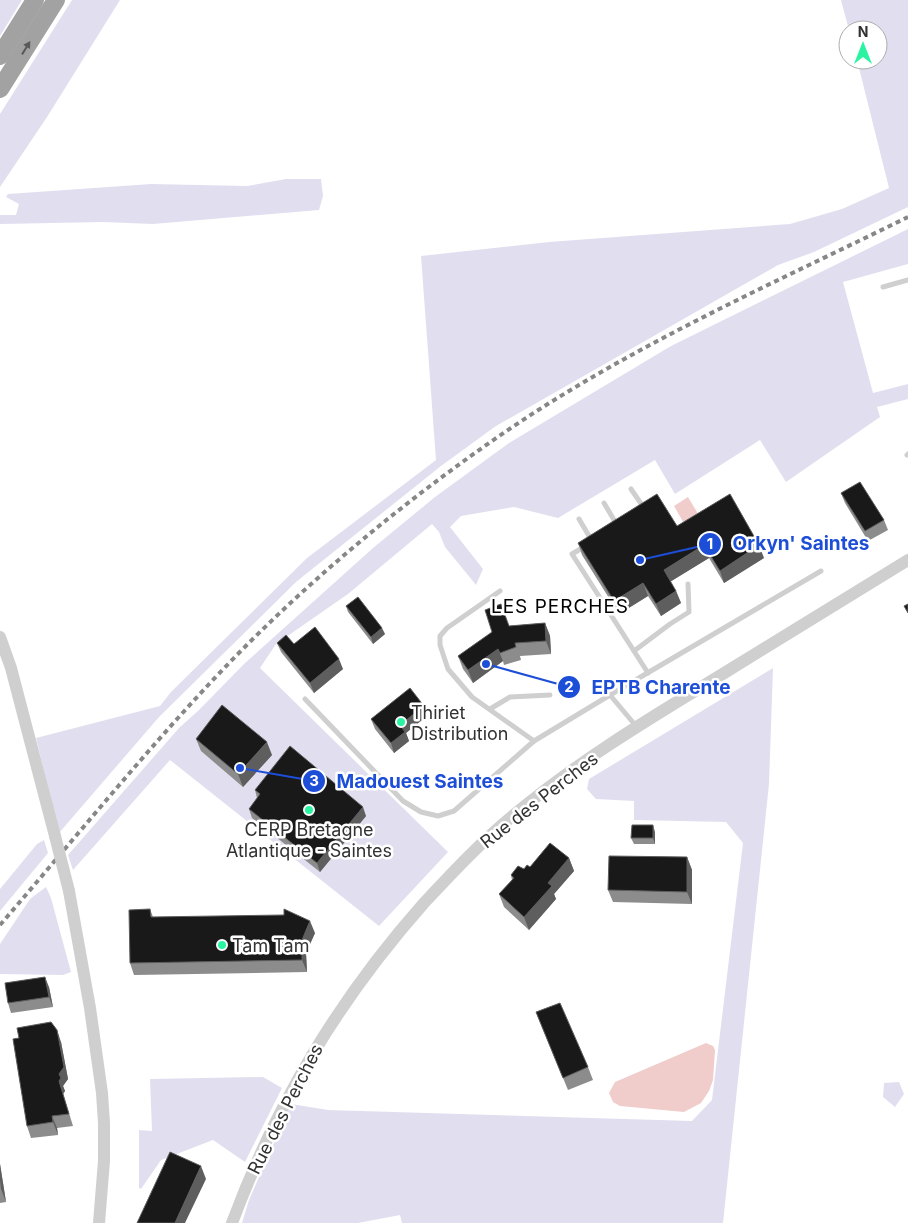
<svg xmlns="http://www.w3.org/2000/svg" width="908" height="1223" font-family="Inter,sans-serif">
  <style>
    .green { fill: #e1dfef }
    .water { fill: #f0cdcb }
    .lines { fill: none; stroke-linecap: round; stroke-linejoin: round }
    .service { stroke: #cfcfcf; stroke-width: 5 }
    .tertiary { stroke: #cfcfcf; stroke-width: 12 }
    .trunk { stroke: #a2a2a2; stroke-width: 18 }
    .rail { stroke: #878787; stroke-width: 4; stroke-dasharray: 5 4; stroke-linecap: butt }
    .tertiary-bridge { stroke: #cfcfcf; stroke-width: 12 }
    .wall { fill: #8c8c8c }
    .shaded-wall { fill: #5e5e5e }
    .building { fill: #191919; stroke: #5e5e5e }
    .oneway { fill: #595959 }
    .poi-dot { fill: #2af3a2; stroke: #fff; stroke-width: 2 }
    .labels { text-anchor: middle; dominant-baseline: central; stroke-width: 5; stroke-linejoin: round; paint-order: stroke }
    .poi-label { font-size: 18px; fill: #323232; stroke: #fff; text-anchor: start }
    .street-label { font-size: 18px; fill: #323232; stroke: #fff }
    .neighbourhood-label { font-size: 19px; letter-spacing: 1px; fill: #000; stroke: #fff }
    .leader { fill: none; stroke: #1d4ed8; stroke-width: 2 }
    .callout-dot { fill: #1d4ed8; stroke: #fff; stroke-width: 2 }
    .mark-label { font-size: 15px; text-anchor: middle; font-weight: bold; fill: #fff }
    .callout-label { font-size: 19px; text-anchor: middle; font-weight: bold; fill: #1d4ed8; stroke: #fff; stroke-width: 5; stroke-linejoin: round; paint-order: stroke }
  </style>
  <rect width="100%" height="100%" fill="#fff"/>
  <g class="green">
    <polygon points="0,0 22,0 0,36"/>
    <polygon points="72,0 120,0 47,117 0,187 0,114"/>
    <polygon points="841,0 908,0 908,207 814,252 778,265 496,426 441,466 296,582 159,717 59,833 36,738 160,706 171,692 307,558 436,460 421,256 549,242 790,224 842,209 889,188 857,60 878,60 878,30 849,30"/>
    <polygon points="286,179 321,179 323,196 319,210 153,224 103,222 0,224 0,215 16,215 19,204 6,197 8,194 151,184 247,186"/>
    <polygon points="908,229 908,264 843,282 873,393 908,384 908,399 877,407 880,417 786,482 760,440 675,494 655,460 558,518 514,507 461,516 450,527 483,569 476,585 445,547 439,532 432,524 348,594 276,644 260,668 448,852 379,926 170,760 73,870 68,855 179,728 199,710 244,664 373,548 435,497 509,443 671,346"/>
    <polygon points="773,668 769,784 723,1223 402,1223 400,1215 358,1223 242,1223 249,1200 291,1104 328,1110 692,1121 712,1100 743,843 726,822 634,820 634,801 596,799 587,789 589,779"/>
    <polygon points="44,840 48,853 0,911 0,889 37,844"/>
    <polygon points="46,887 51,898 71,972 63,975 0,974 0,944 30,899"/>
    <polygon points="263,1077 282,1088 245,1162 213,1140 161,1160 141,1189 139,1188 139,1130 152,1131 150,1079"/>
    <polygon points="899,1082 904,1094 895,1107 883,1097 884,1083"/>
  </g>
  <g class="water">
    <polygon points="688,497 700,517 686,527 674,506"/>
    <polygon points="706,1043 713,1046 715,1050 713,1080 709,1091 701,1103 684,1112 620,1106 613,1102 609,1093 615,1082"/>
  </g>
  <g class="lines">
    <g class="service">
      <polyline points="883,287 908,280"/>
      <polyline points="907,455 908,454"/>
      <polyline points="631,489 644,508"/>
      <polyline points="604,503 617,525"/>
      <polyline points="579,519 592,541"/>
      <polyline points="584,547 572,554 648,673"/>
      <polyline points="500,591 447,628 440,636 440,645 448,669 472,697 534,741"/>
      <polyline points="634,651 670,624 689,612 688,584"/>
      <polyline points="305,699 403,801 421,812 438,816 454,811 534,741 610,695"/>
      <polyline points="490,709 510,697 550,695"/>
      <polyline points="636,726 610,695 821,571"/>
    </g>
    <g class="tertiary">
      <polyline points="0,637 11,668 55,836"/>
      <polyline points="69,891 90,1008 102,1093 104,1123 104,1161 99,1223"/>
      <path d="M232 1223C277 1102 339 999 424 903 453 872 482 841 515 814 575 764 642 723 708 683 775 642 842 601 908 560"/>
    </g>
    <g class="trunk">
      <polyline points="0,56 35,0"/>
      <polyline points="0,89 56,0"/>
    </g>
    <path class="rail" d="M0 925C70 844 138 760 211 682 299 588 400 504 505 432 631 346 772 284 908 217"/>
    <polyline class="tertiary-bridge" points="55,836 69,891"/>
  </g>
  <g class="wall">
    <polygon points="841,493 884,520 888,530 868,541 845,503"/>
    <polygon points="677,526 764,558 724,583 709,558 670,582 676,591 681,603 661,616 648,596 619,614 582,555 578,543"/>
    <polygon points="346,606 385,634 373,644 348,612"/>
    <polygon points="545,623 550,636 551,654 520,656 521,660 504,665 503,661 473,683 463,669 458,656 509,626"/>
    <polygon points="277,643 294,644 343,669 314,693 281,652"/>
    <polygon points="424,706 428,715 406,733 409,741 394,753 375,729 371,719"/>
    <polygon points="196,739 272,755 243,787 201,751"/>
    <polygon points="255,790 366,816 320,872 252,818 249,809 257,798"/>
    <polygon points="655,832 655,844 634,844 631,838"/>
    <polygon points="687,857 692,870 692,904 613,902 608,890"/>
    <polygon points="569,858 574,871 554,894 556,899 529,930 504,907 499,894 512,880 511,875 524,869"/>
    <polygon points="150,909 153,917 315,933 306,953 307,972 134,975 130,963"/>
    <polygon points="49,987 53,1007 11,1013 8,1003"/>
    <polygon points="536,1012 588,1067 593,1080 568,1090"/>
    <polygon points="19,1038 61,1042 68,1079 63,1086 65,1091 63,1094 73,1126 57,1128 58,1135 31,1138 27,1126"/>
    <polygon points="0,1164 6,1202 0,1203"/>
  </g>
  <g class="shaded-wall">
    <polygon points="704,545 709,558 668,583 664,570"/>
    <polygon points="759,545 764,558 724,583 720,571"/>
    <polygon points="643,583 648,596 619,614 614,601"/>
    <polygon points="676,591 681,603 661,616 656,604"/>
    <polygon points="545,623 550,636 551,654 546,641"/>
    <polygon points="382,628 385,634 373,644 371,637"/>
    <polygon points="498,649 503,661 473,683 468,670"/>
    <polygon points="339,659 343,669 314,693 310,683"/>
    <polygon points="424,706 428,715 406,733 409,741 394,753 391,743 400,725"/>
    <polygon points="267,742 272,755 243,787 238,774"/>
    <polygon points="363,807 366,816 320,872 317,863"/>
    <polygon points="653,825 655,832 655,844 653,838"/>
    <polygon points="687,857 692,870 692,904 687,892"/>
    <polygon points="569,858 574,871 554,894 556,899 529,930 524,917 548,883"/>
    <polygon points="310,921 315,933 306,953 307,972 302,960 302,940"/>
    <polygon points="45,977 49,987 53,1007 49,997"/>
    <polygon points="57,1030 61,1042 68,1079 63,1086 65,1091 63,1094 73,1126 59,1081"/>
    <polygon points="52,1116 57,1128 58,1135 53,1122"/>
    <polygon points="0,1164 6,1202 1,1189 0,1180"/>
    <polygon points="201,1166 206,1179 185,1223 175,1223"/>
  </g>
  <g class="building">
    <polygon points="860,482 884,520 865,531 841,493"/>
    <polygon points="657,494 677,526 730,494 759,545 720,571 704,545 664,570 676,591 656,604 643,583 614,601 578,543"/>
    <polygon points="358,597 382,628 371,637 346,606"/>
    <polygon points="501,604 509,626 545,623 546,641 515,643 516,647 500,653 498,649 468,670 458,656 492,632 485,610"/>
    <polygon points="908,604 908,613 904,606"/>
    <polygon points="315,627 339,659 310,683 277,643 286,635 294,644"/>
    <polygon points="410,688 424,706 400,725 405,732 391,743 371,719"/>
    <polygon points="222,705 267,742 238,774 196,739"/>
    <polygon points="290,746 363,807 317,863 249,809 260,794 255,790"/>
    <polygon points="632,825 653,825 653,838 631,838"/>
    <polygon points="550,843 569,858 548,883 552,886 524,917 499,894 514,878 511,875 518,866 524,869 527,865 530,867"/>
    <polygon points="609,856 687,857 687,892 608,890"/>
    <polygon points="150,909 151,917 284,915 284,909 310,921 302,940 302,960 130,963 129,910"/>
    <polygon points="45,977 49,997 8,1003 5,983"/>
    <polygon points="560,1003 588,1067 563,1078 536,1012"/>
    <polygon points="51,1022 57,1030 64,1067 59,1074 61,1078 59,1081 69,1114 52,1116 53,1122 27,1126 13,1039 19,1038 17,1028"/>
    <polygon points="170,1152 201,1166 175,1223 137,1223"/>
  </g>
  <defs><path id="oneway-solid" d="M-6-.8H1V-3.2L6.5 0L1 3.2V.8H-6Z" transform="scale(1.25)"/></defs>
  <use class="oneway" href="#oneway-solid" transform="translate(26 48) rotate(-58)"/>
  <g class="poi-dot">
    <circle cx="401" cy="722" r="5"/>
    <circle cx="309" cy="810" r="5"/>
    <circle cx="222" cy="945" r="5"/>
  </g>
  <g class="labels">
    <g class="poi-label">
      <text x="411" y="712">Thiriet<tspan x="411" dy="21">Distribution</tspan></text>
      <text x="309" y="829" text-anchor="middle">CERP Bretagne<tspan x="309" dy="21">Atlantique - Saintes</tspan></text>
      <text x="232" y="945">Tam Tam</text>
    </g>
    <g class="street-label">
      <text transform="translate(539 800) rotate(-38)">Rue des Perches</text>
      <text transform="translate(285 1109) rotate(-63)">Rue des Perches</text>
    </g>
    <g class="neighbourhood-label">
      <text x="560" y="606">LES PERCHES</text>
    </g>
  </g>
  <path class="leader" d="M640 560L710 544M486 664L569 687M240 768L314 781"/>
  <g class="callout-dot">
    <circle cx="640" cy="560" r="5"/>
    <circle cx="486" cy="664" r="5"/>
    <circle cx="240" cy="768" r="5"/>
    <circle cx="710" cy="544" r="12"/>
    <circle cx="569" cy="687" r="12"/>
    <circle cx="314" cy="781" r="12"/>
  </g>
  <g class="mark-label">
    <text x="710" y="549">1</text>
    <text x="569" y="692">2</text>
    <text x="314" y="786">3</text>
  </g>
  <g class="callout-label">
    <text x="801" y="550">Orkyn' Saintes</text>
    <text x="661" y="694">EPTB Charente</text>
    <text x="420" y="788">Madouest Saintes</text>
  </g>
  <g transform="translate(863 45)"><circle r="24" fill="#ffffff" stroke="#adadad"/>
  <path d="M0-4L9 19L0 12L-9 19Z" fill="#2af3a2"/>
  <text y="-8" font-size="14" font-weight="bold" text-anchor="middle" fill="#323232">N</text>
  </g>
</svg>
